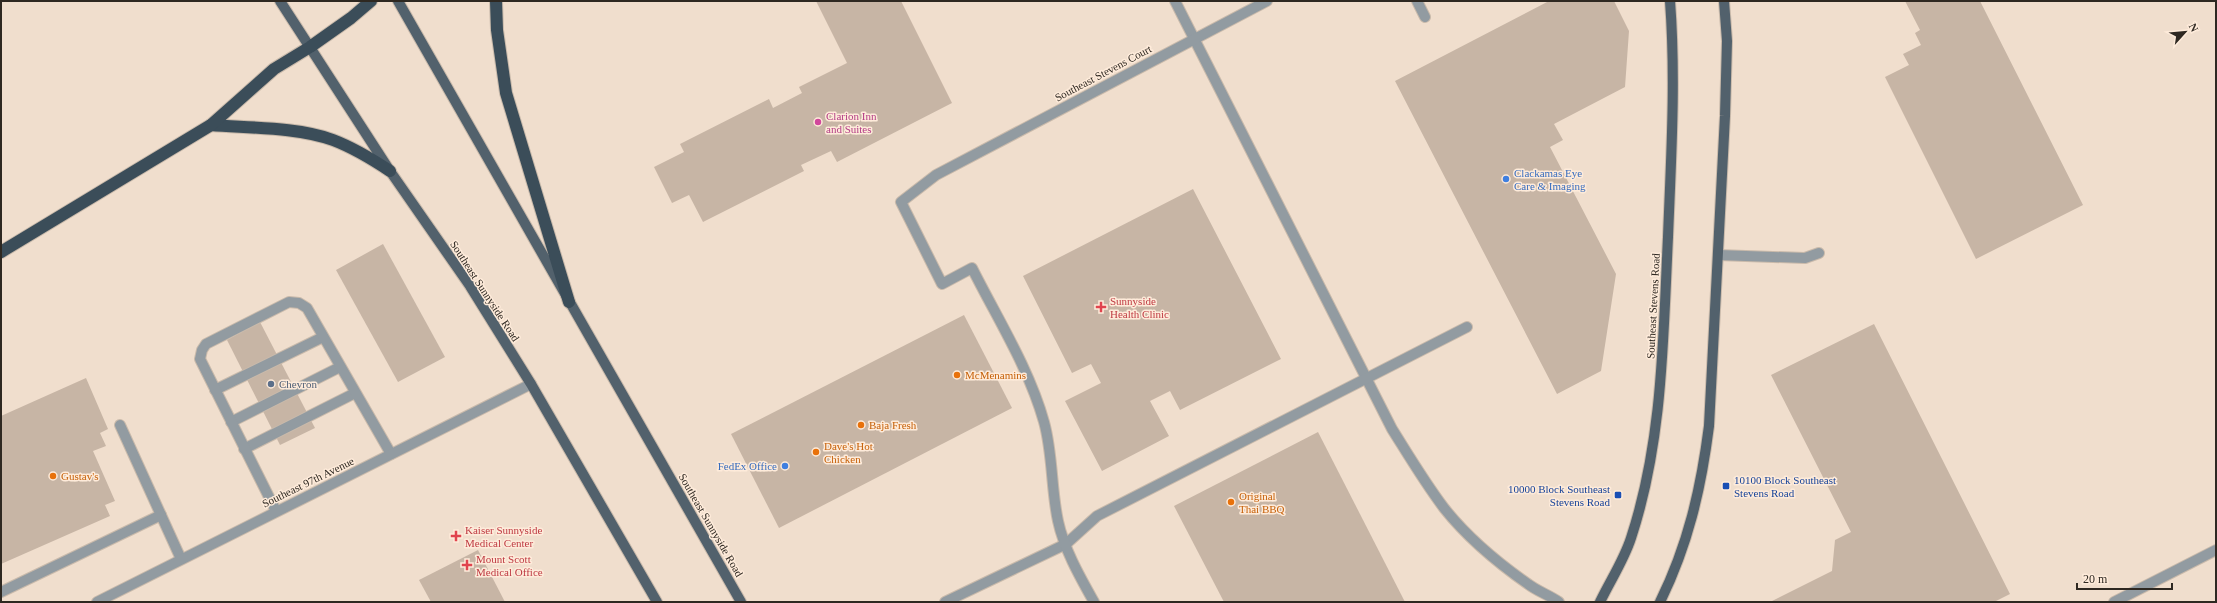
<svg xmlns="http://www.w3.org/2000/svg" width="2217" height="603" font-family="Georgia,serif">
  <style>
    .building { fill: #c7b5a5 }
    .lines { fill: none; stroke-linecap: round; stroke-linejoin: round }
    .minor-casing { stroke: #c9baab; stroke-width: 12 }
    .major-casing { stroke: #c9baab; stroke-width: 12 }
    .highway-casing { stroke: #c9baab; stroke-width: 14 }
    .minor { stroke: #929ba1; stroke-width: 10 }
    .major { stroke: #52616c; stroke-width: 10 }
    .highway { stroke: #3b4d59; stroke-width: 12 }
    .hotel-dot { fill: #d1479c; stroke: #feebda; stroke-width: 1.5 }
    .shop-dot { fill: #3f7fe0; stroke: #feebda; stroke-width: 1.5 }
    .health-dot { fill: #e0444e; stroke: #feebda; stroke-width: 1.5 }
    .food-dot { fill: #e8710a; stroke: #feebda; stroke-width: 1.5 }
    .service-dot { fill: #5c6f8a; stroke: #feebda; stroke-width: 1.5 }
    .transit-dot { fill: #1a4fb4; stroke: #feebda; stroke-width: 1.5 }
    .labels { text-anchor: middle; dominant-baseline: central; stroke-width: 3; stroke-linejoin: round; paint-order: stroke }
    .street-label { font-size: 11px; fill: #2e2821; stroke: #feebda }
    .hotel-label { font-size: 11px; fill: #b23c85; stroke: #feebda; text-anchor: start }
    .shop-label { font-size: 11px; fill: #366cbe; stroke: #feebda; text-anchor: start }
    .health-label { font-size: 11px; fill: #be3a42; stroke: #feebda; text-anchor: start }
    .food-label { font-size: 11px; fill: #c56008; stroke: #feebda; text-anchor: start }
    .service-label { font-size: 11px; fill: #4e5e75; stroke: #feebda; text-anchor: start }
    .transit-label { font-size: 11px; fill: #164399; stroke: #feebda; text-anchor: start }
  </style>
  <rect width="100%" height="100%" fill="#f0decd"/>
  <g class="building">
    <polygon points="816,1 901,1 952,103 837,162 831,151 801,165 804,171 703,222 689,195 672,203 654,167 684,152 680,144 769,99 773,108 802,93 799,87 847,63"/>
    <polygon points="1549,1 1614,1 1629,31 1625,87 1554,124 1563,140 1550,147 1616,274 1601,371 1557,394 1395,81"/>
    <polygon points="1905,1 1980,1 2083,205 1976,259 1885,77 1909,65 1903,54 1921,45 1915,33 1920,30"/>
    <polygon points="1193,189 1281,359 1180,410 1170,391 1150,401 1169,436 1102,471 1065,401 1101,383 1091,364 1072,373 1023,276"/>
    <polygon points="383,244 445,357 398,382 336,270"/>
    <polygon points="964,315 1012,408 779,528 731,434"/>
    <polygon points="260,322 315,428 280,445 227,340"/>
    <polygon points="1874,324 2010,594 1994,602 1770,602 1832,571 1835,540 1851,532 1771,375"/>
    <polygon points="86,378 108,429 100,433 106,446 93,451 115,501 105,505 110,516 1,564 1,416"/>
    <polygon points="1318,432 1405,602 1224,602 1174,506"/>
    <polygon points="478,550 505,602 431,602 419,580"/>
  </g>
  <g class="lines">
    <defs>
      <g id="minor">
        <path d="M1175 1 1392 429C1409 456 1425 483 1444 508 1467 537 1498 563 1528 584 1537 591 1549 595 1559 602"/>
        <polyline points="1417,1 1425,17"/>
        <polyline points="1718,255 1805,258 1819,253"/>
        <polyline points="215,390 323,337"/>
        <polyline points="231,422 340,367"/>
        <polyline points="120,425 181,559"/>
        <polyline points="244,449 355,393"/>
        <polyline points="276,511 200,359 202,350 206,344 289,302 299,303 307,308 391,454"/>
        <polyline points="1,592 161,515"/>
        <polyline points="97,602 531,384"/>
        <polyline points="945,602 1066,544 1097,516 1467,327"/>
        <path d="M1094 602C1080 577 1064 549 1058 521 1051 489 1053 454 1044 422 1029 368 997 318 972 268L942 284 901 202 936 175 1267 1"/>
        <polyline points="2114,602 2216,550"/>
      </g>
      <g id="major">
        <polyline points="280,1 390,171 470,286 531,384 657,602"/>
        <polyline points="398,1 741,602"/>
        <path d="M1600 602C1610 581 1624 560 1631 538 1663 441 1663 339 1668 237 1671 159 1676 80 1670 1"/>
        <path d="M1660 602C1688 545 1701 489 1709 426L1725 116 1727 41 1724 1"/>
      </g>
      <g id="highway">
        <polyline points="496,1 497,30 506,93 569,302"/>
        <path d="M211 125C248 128 298 127 333 140 354 148 372 159 390 171"/>
        <polyline points="1,252 211,125 274,69 310,47 351,18 371,1"/>
      </g>
    </defs>
    <use href="#minor" class="minor-casing"/>
    <use href="#major" class="major-casing"/>
    <use href="#highway" class="highway-casing"/>
    <use href="#minor" class="minor"/>
    <use href="#major" class="major"/>
    <use href="#highway" class="highway"/>
  </g>
  <circle class="hotel-dot" cx="818" cy="122" r="4"/>
  <g class="shop-dot">
    <circle cx="1506" cy="179" r="4"/>
    <circle cx="785" cy="466" r="4"/>
  </g>
  <g class="health-dot">
    <path d="M1099 301h4v4h4v4h-4v4h-4v-4h-4v-4h4z"/>
    <path d="M454 530h4v4h4v4h-4v4h-4v-4h-4v-4h4z"/>
    <path d="M465 559h4v4h4v4h-4v4h-4v-4h-4v-4h4z"/>
  </g>
  <g class="food-dot">
    <circle cx="957" cy="375" r="4"/>
    <circle cx="861" cy="425" r="4"/>
    <circle cx="816" cy="452" r="4"/>
    <circle cx="53" cy="476" r="4"/>
    <circle cx="1231" cy="502" r="4"/>
  </g>
  <circle class="service-dot" cx="271" cy="384" r="4"/>
  <g class="transit-dot">
    <rect x="1722" y="482" width="8" height="8" rx="2"/>
    <rect x="1614" y="491" width="8" height="8" rx="2"/>
  </g>
  <g class="labels">
    <g class="street-label">
      <text transform="translate(1103 73) rotate(-28)">Southeast Stevens Court</text>
      <text transform="translate(485 291) rotate(57)">Southeast Sunnyside Road</text>
      <text transform="translate(1653 306) rotate(-87)">Southeast Stevens Road</text>
      <text transform="translate(308 482) rotate(-26)">Southeast 97th Avenue</text>
      <text transform="translate(711 525) rotate(60)">Southeast Sunnyside Road</text>
    </g>
    <g class="hotel-label">
      <text x="826" y="116">Clarion Inn<tspan x="826" dy="13">and Suites</tspan></text>
    </g>
    <g class="shop-label">
      <text x="1514" y="173">Clackamas Eye<tspan x="1514" dy="13">Care &amp; Imaging</tspan></text>
      <text x="777" y="466" text-anchor="end">FedEx Office</text>
    </g>
    <g class="health-label">
      <text x="1110" y="301">Sunnyside<tspan x="1110" dy="13">Health Clinic</tspan></text>
      <text x="465" y="530">Kaiser Sunnyside<tspan x="465" dy="13">Medical Center</tspan></text>
      <text x="476" y="559">Mount Scott<tspan x="476" dy="13">Medical Office</tspan></text>
    </g>
    <g class="food-label">
      <text x="965" y="375">McMenamins</text>
      <text x="869" y="425">Baja Fresh</text>
      <text x="824" y="446">Dave's Hot<tspan x="824" dy="13">Chicken</tspan></text>
      <text x="61" y="476">Gustav's</text>
      <text x="1239" y="496">Original<tspan x="1239" dy="13">Thai BBQ</tspan></text>
    </g>
    <g class="service-label">
      <text x="279" y="384">Chevron</text>
    </g>
    <g class="transit-label">
      <text x="1734" y="480">10100 Block Southeast<tspan x="1734" dy="13">Stevens Road</tspan></text>
      <text x="1610" y="489" text-anchor="end">10000 Block Southeast<tspan x="1610" dy="13">Stevens Road</tspan></text>
    </g>
  </g>
  <rect width="2217" height="603" fill="none" stroke="#2e2821" stroke-width="4"/>
  <g transform="translate(2185 32) rotate(63)" stroke="#feebda" stroke-width="3" paint-order="stroke">
  <path d="M0-3L7 15L0 10L-7 15Z" fill="#2e2821"/>
  <text y="-6" font-size="11" font-weight="bold" text-anchor="middle" fill="#2e2821">N</text>
  </g>
  <path d="M2077 583v6h95v-6" fill="none" stroke="#2e2821" stroke-width="2"/>
  <text x="2083" y="583" font-size="12" fill="#2e2821" stroke="#feebda" stroke-width="3" paint-order="stroke">20 m</text>
</svg>
